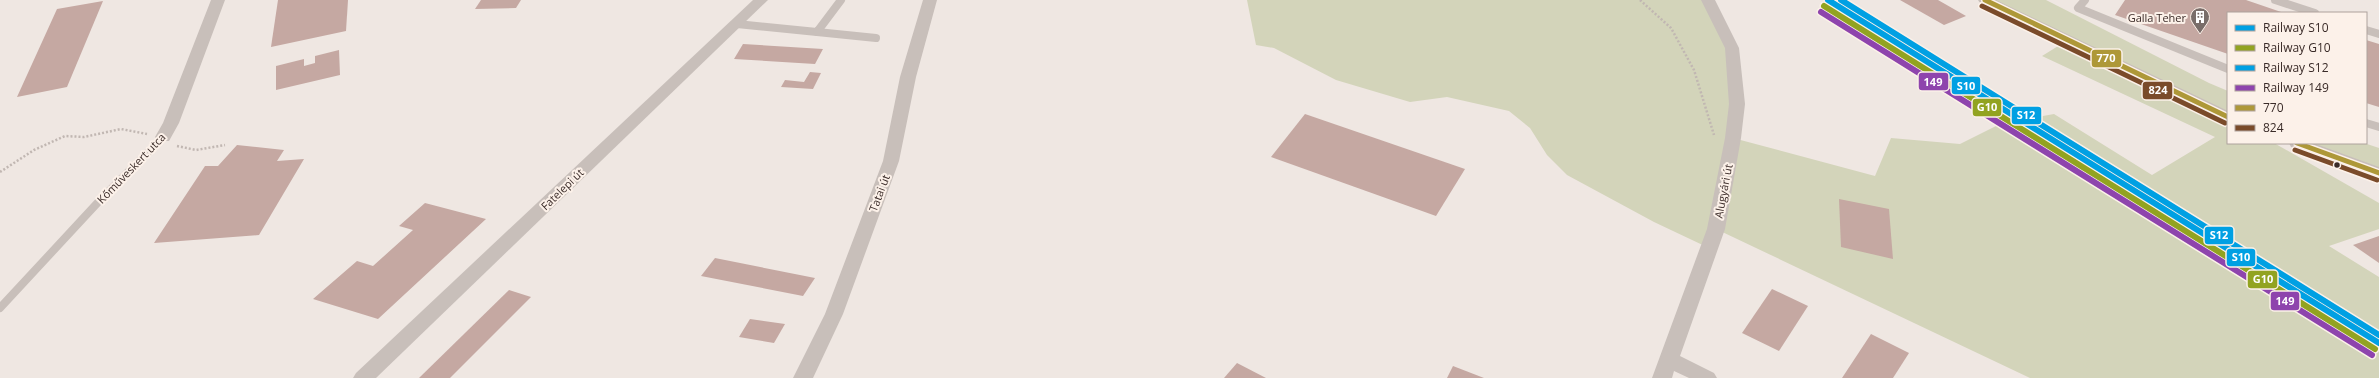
<svg xmlns="http://www.w3.org/2000/svg" width="2379" height="378" font-family="'Open Sans',sans-serif">
  <style>
    .green { fill: #d3d4ba }
    .building { fill: #c5a8a2 }
    .lines { fill: none; stroke-linecap: round; stroke-linejoin: round }
    .path { stroke: #c1b7b2; stroke-width: 2.5; stroke-dasharray: 2 2; stroke-linecap: butt }
    .service { stroke: #c8bfba; stroke-width: 8 }
    .minor { fill: #c8bfba; fill-rule: evenodd }
    .bus-1-casing { stroke: #fcf1e9; stroke-width: 8 }
    .bus-2-casing { stroke: #fcf1e9; stroke-width: 8 }
    .bus-1 { stroke: #ae9838; stroke-width: 5 }
    .bus-2 { stroke: #7a4b2a; stroke-width: 5 }
    .rail-1-casing { stroke: #fcf1e9; stroke-width: 9 }
    .rail-2-casing { stroke: #fcf1e9; stroke-width: 9 }
    .rail-3-casing { stroke: #fcf1e9; stroke-width: 9 }
    .rail-4-casing { stroke: #fcf1e9; stroke-width: 9 }
    .rail-1 { stroke: #00a0e3; stroke-width: 6 }
    .rail-2 { stroke: #92a321; stroke-width: 6 }
    .rail-3 { stroke: #00a0e3; stroke-width: 6 }
    .rail-4 { stroke: #8e44ad; stroke-width: 6 }
    .bus-dot { fill: #3a2b28; stroke: #fcf1e9; stroke-width: 1.5 }
    .labels { text-anchor: middle; dominant-baseline: central; stroke-width: 4; stroke-linejoin: round; paint-order: stroke }
    .poi-label { font-size: 11px; fill: #3a2b28; stroke: #fcf1e9; text-anchor: end }
    .street-label { font-size: 11px; fill: #3a2b28; stroke: #fcf1e9 }
    .line-badge { stroke: #fcf1e9; stroke-width: 1.5 }
    .badge-label { font-size: 11px; text-anchor: middle; font-weight: bold; fill: #fff }
  </style>
  <rect width="100%" height="100%" fill="#efe7e2"/>
  <g class="green">
    <polygon points="1247,0 1708,0 1732,48 1733,138 1875,176 1891,138 1960,144 2000,124 2054,114 2152,175 2215,137 2042,56 2063,43 1982,0 2046,0 2209,83 2228,91 2228,143 2274,143 2379,203 2379,229 2329,246 2379,277 2379,378 2030,378 1716,229 1709,248 1654,222 1567,175 1547,155 1530,128 1509,111 1447,97 1410,102 1336,80 1274,48 1256,45"/>
    <polygon points="2296,143 2364,143 2379,148 2379,173"/>
  </g>
  <g class="building">
    <polygon points="278,0 348,0 346,31 271,47"/>
    <polygon points="481,0 521,0 516,8 475,9"/>
    <polygon points="1900,0 1938,0 1966,16 1944,25"/>
    <polygon points="2125,0 2246,0 2284,13 2228,13 2228,54 2115,15"/>
    <polygon points="103,1 67,87 17,97 57,9"/>
    <polygon points="2366,40 2379,44 2379,107 2366,103"/>
    <polygon points="743,44 823,49 815,64 734,59"/>
    <polygon points="339,50 340,75 276,90 276,66 304,59 304,66 315,63 315,56"/>
    <polygon points="810,72 821,73 813,89 781,87 785,80 804,82"/>
    <polygon points="1305,114 1465,169 1436,216 1271,157"/>
    <polygon points="237,145 284,150 277,161 304,159 259,235 154,243 205,166 218,166"/>
    <polygon points="1839,199 1889,209 1893,259 1841,247"/>
    <polygon points="425,203 486,219 378,319 313,299 357,261 373,266 413,230 399,226"/>
    <polygon points="2379,236 2379,263 2353,245"/>
    <polygon points="715,258 815,278 803,296 701,276"/>
    <polygon points="1772,289 1808,306 1779,351 1742,333"/>
    <polygon points="509,290 531,297 450,378 419,378"/>
    <polygon points="750,319 785,324 774,343 739,337"/>
    <polygon points="1871,334 1909,353 1893,378 1842,378"/>
    <polygon points="1237,363 1266,378 1224,378"/>
    <polygon points="1453,366 1484,378 1447,378"/>
  </g>
  <g class="lines">
    <g class="path">
      <polyline points="1640,0 1671,28 1694,70 1714,135"/>
      <polyline points="177,146 196,150 225,145"/>
      <polyline points="0,172 34,150 65,136 84,137 121,129 147,134"/>
    </g>
    <g class="service">
      <polyline points="2085,0 2078,8 2228,69"/>
      <polyline points="2275,0 2315,13"/>
      <polyline points="737,24 817,32 841,0"/>
      <polyline points="2366,30 2379,34"/>
      <polyline points="817,32 876,38"/>
      <polyline points="2366,123 2379,127"/>
      <polyline points="0,308 102,198 163,137"/>
    </g>
    <g class="minor">
      <polygon points="211,0 225,0 179,123 169,141 157,141 155,137 163,123"/>
      <polygon points="753,0 768,0 376,378 353,378 356,373"/>
      <polygon points="923,0 937,0 916,77 899,161 843,314 813,378 793,378 825,314 883,161 900,77"/>
      <polygon points="1701,0 1715,0 1739,48 1745,104 1741,138 1725,229 1680,356 1714,373 1717,378 1689,378 1674,371 1672,378 1652,378 1707,229 1725,138 1729,104 1725,48"/>
      <polygon points="1978,0 1996,0 2228,111 2228,122 1980,3"/>
      <polygon points="2289,143 2313,143 2379,167 2379,179 2291,147"/>
    </g>
    <defs>
      <g id="bus-1">
        <polyline points="1985,0 2228,117"/>
        <polyline points="2297,143 2379,173"/>
      </g>
      <g id="bus-2">
        <polyline points="1982,6 2225,123"/>
        <polyline points="2295,150 2377,180"/>
      </g>
    </defs>
    <use href="#bus-1" class="bus-1-casing"/>
    <use href="#bus-2" class="bus-2-casing"/>
    <use href="#bus-1" class="bus-1"/>
    <use href="#bus-2" class="bus-2"/>
    <defs>
      <polyline id="rail-1" points="1828,0 2379,343"/>
      <polyline id="rail-2" points="1824,6 2375,349"/>
      <polyline id="rail-3" points="1841,0 2379,335"/>
      <polyline id="rail-4" points="1821,12 2372,355"/>
    </defs>
    <use href="#rail-1" class="rail-1-casing"/>
    <use href="#rail-2" class="rail-2-casing"/>
    <use href="#rail-3" class="rail-3-casing"/>
    <use href="#rail-4" class="rail-4-casing"/>
    <use href="#rail-1" class="rail-1"/>
    <use href="#rail-2" class="rail-2"/>
    <use href="#rail-3" class="rail-3"/>
    <use href="#rail-4" class="rail-4"/>
  </g>
  <defs>
    <symbol id="building-pin" viewBox="-11 -11 22 30"><path d="M0 17L-7.5 6A9.5 9.5 0 1 1 7.5 6Z" fill="#796d69" stroke="#fcf1e9"/><path d="M-4-6H4V6H1V3H-1V6H-4ZM-2.5-4.3h1.7v1.8h-1.7ZM.8-4.3h1.7v1.8H.8ZM-2.5-1h1.7V.8h-1.7ZM.8-1h1.7V.8H.8Z" fill="#fff"/></symbol>
  </defs>
  <g fill-rule="evenodd">
    <use href="#building-pin" x="2189" y="6" width="22" height="30"/>
  </g>
  <circle class="bus-dot" cx="2337" cy="165" r="3.5"/>
  <g class="labels">
    <g class="poi-label">
      <text x="2186" y="17">Galla Teher</text>
    </g>
    <g class="street-label">
      <text transform="translate(131 168) rotate(-46)">Kőműveskert utca</text>
      <text transform="translate(562 189) rotate(-44)">Fatelepi út</text>
      <text transform="translate(1723 191) rotate(-79)">Alugyári út</text>
      <text transform="translate(879 193) rotate(-69)">Tatai út</text>
    </g>
  </g>
  <g class="line-badge">
    <rect x="2091" y="49" width="31" height="19" rx="4" fill="#ae9838"/>
    <rect x="1918" y="72" width="31" height="19" rx="4" fill="#8e44ad"/>
    <rect x="1951" y="76" width="30" height="19" rx="4" fill="#00a0e3"/>
    <rect x="2142" y="81" width="31" height="19" rx="4" fill="#7a4b2a"/>
    <rect x="1972" y="98" width="30" height="19" rx="4" fill="#92a321"/>
    <rect x="2011" y="106" width="31" height="19" rx="4" fill="#00a0e3"/>
    <rect x="2204" y="226" width="30" height="19" rx="4" fill="#00a0e3"/>
    <rect x="2226" y="248" width="30" height="19" rx="4" fill="#00a0e3"/>
    <rect x="2247" y="270" width="31" height="19" rx="4" fill="#92a321"/>
    <rect x="2270" y="291" width="30" height="20" rx="4" fill="#8e44ad"/>
  </g>
  <g class="badge-label">
    <text x="2106" y="62">770</text>
    <text x="1933" y="86">149</text>
    <text x="1966" y="90">S10</text>
    <text x="2158" y="94">824</text>
    <text x="1987" y="111">G10</text>
    <text x="2026" y="119">S12</text>
    <text x="2219" y="239">S12</text>
    <text x="2241" y="261">S10</text>
    <text x="2263" y="283">G10</text>
    <text x="2285" y="305">149</text>
  </g>
  <rect x="2227" y="12" width="140" height="132" fill="#fcf1e9" stroke="#aea29c"/>
  <rect x="2235" y="25" width="20" height="6" fill="#00a0e3" stroke="#aea29c"/>
  <text x="2263" y="32" font-size="12" fill="#3a2b28">Railway S10</text>
  <rect x="2235" y="45" width="20" height="6" fill="#92a321" stroke="#aea29c"/>
  <text x="2263" y="52" font-size="12" fill="#3a2b28">Railway G10</text>
  <rect x="2235" y="65" width="20" height="6" fill="#00a0e3" stroke="#aea29c"/>
  <text x="2263" y="72" font-size="12" fill="#3a2b28">Railway S12</text>
  <rect x="2235" y="85" width="20" height="6" fill="#8e44ad" stroke="#aea29c"/>
  <text x="2263" y="92" font-size="12" fill="#3a2b28">Railway 149</text>
  <rect x="2235" y="105" width="20" height="6" fill="#ae9838" stroke="#aea29c"/>
  <text x="2263" y="112" font-size="12" fill="#3a2b28">770</text>
  <rect x="2235" y="125" width="20" height="6" fill="#7a4b2a" stroke="#aea29c"/>
  <text x="2263" y="132" font-size="12" fill="#3a2b28">824</text>
</svg>
